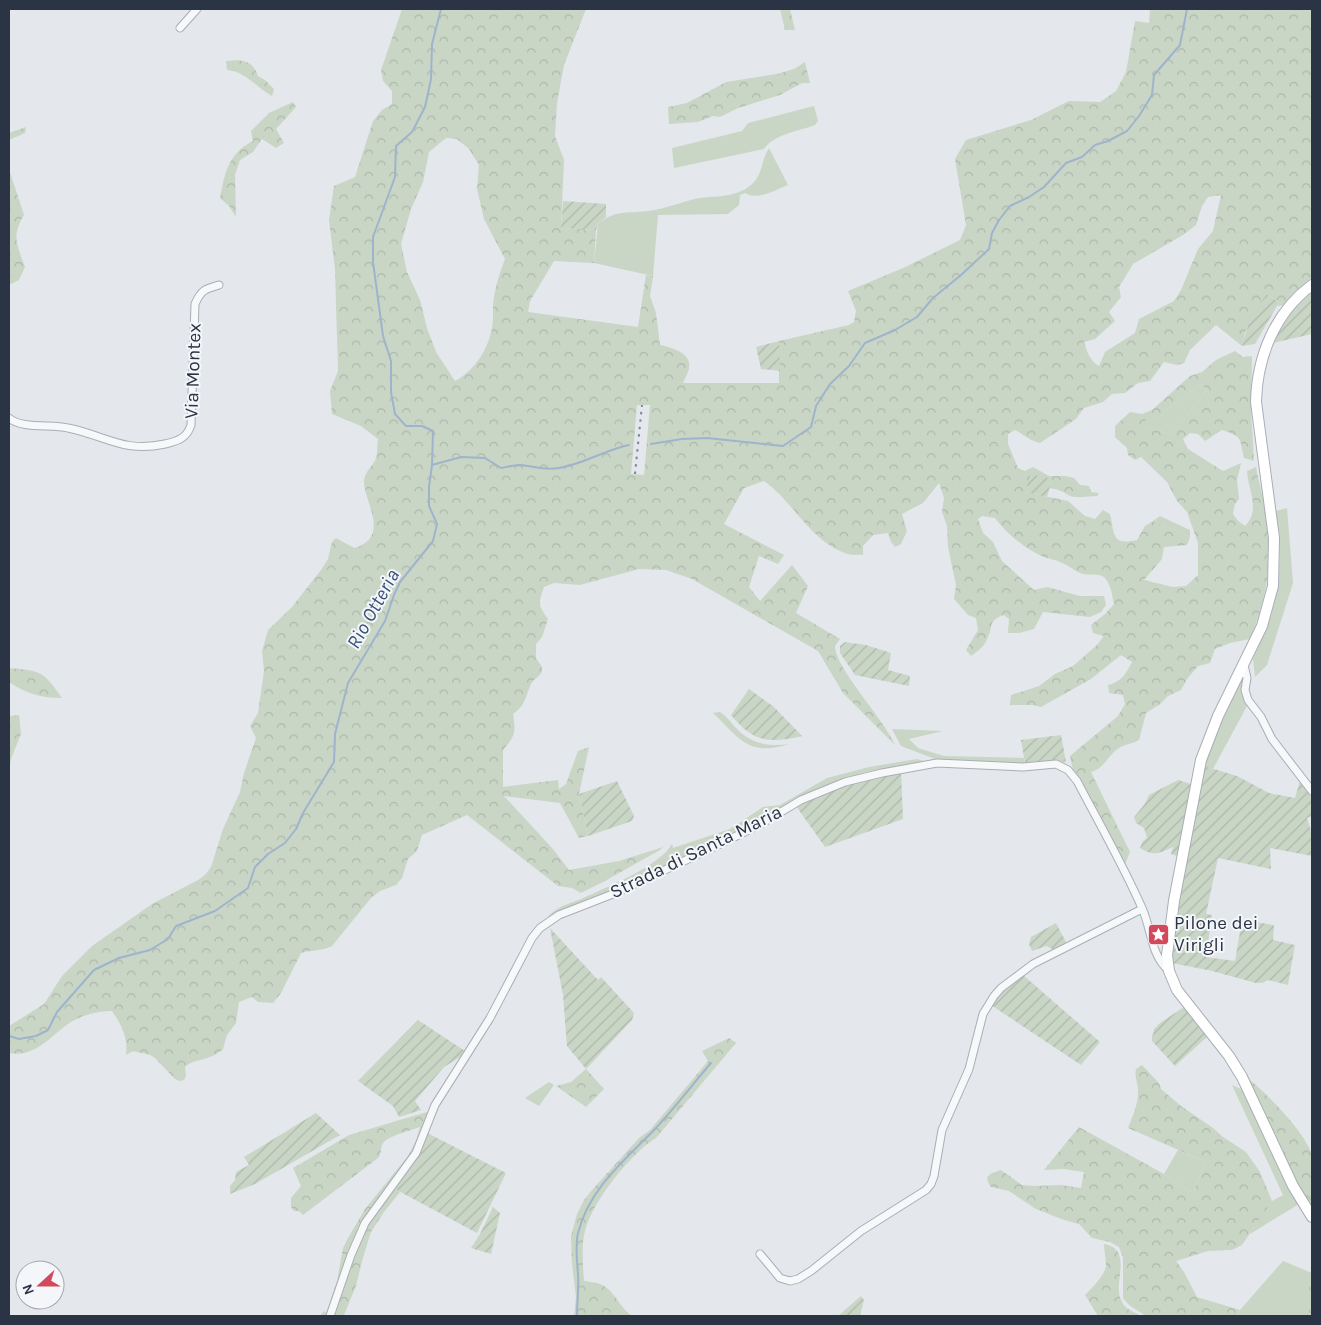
<svg xmlns="http://www.w3.org/2000/svg" width="1321" height="1325" font-family="Karla,sans-serif">
  <style>
    .grass { fill: #c9d6c5 }
    .forest { fill: url(#forest-crowns); fill-rule: evenodd }
    .garden { fill: url(#garden-furrows) }
    .lines { fill: none; stroke-linecap: round; stroke-linejoin: round }
    .stream { stroke: #9fb4cc; stroke-width: 2 }
    .street-casing { stroke: #a9aeb7; stroke-width: 9 }
    .secondary-casing { stroke: #a9aeb7; stroke-width: 12 }
    .street { stroke: #f7f8fa; stroke-width: 7 }
    .secondary { stroke: #fff; stroke-width: 10 }
    .rail { stroke: #7d8696; stroke-width: 2; stroke-dasharray: 2.5 5; stroke-linecap: butt }
    .labels { text-anchor: middle; dominant-baseline: central; stroke-width: 4; stroke-linejoin: round; paint-order: stroke }
    .street-label { font-size: 19px; fill: #2b3445; stroke: #f4f6f9 }
    .poi-label { font-size: 19px; fill: #2b3445; stroke: #f4f6f9; text-anchor: start }
    .water-label { font-size: 20px; font-style: italic; fill: #34527a; stroke: #f4f6f9 }
  </style>
  <defs>
    <pattern id="forest-crowns" width="20" height="18" patternUnits="userSpaceOnUse" patternTransform="scale(1.25)"><rect width="20" height="18" fill="#c9d6c5"/><path d="M2 6a3 3 0 1 1 6 0M12 15a3 3 0 1 1 6 0" fill="none" stroke="#adb8ab"/></pattern>
    <pattern id="garden-furrows" width="10" height="10" patternUnits="userSpaceOnUse" patternTransform="scale(1.25)"><rect width="10" height="10" fill="#c9d6c5"/><path d="M-1 1l2-2M0 10L10 0M9 11l2-2" fill="none" stroke="#adb8ab"/></pattern>
  </defs>
  <rect width="100%" height="100%" fill="#e4e7ec"/>
  <g class="grass">
    <path d="M814 106 818 121 815 125C799 131 774 134 764 149L674 168 672 148 742 131 748 123Z"/>
    <path d="M769 148 788 185C775 190 758 201 745 193L740 195 739 205 728 214 658 215 653 276 594 263 598 224C616 209 627 214 648 211 666 209 683 201 700 198 718 196 737 197 751 185 763 175 761 160 769 148Z"/>
    <polygon points="1201,384 1207,390 1174,432 1169,434 1147,427 1144,420 1155,420 1172,405"/>
    <polygon points="1287,508 1293,583 1267,665 1255,677 1253,659 1271,616 1279,581 1280,538 1276,511"/>
    <polygon points="1160,516 1190,530 1190,537 1153,521"/>
    <polygon points="1244,674 1248,704 1213,769 1204,766 1223,716"/>
    <path d="M720 712C727 716 731 723 737 729 751 744 770 747 789 744 749 757 740 739 713 713Z"/>
    <polygon points="892,729 943,731 909,739 918,748 944,756 1024,758 1025,763 935,759 901,746"/>
    <path d="M917 759 924 761 867 772 821 787 796 798 758 822 701 850 546 921C551 908 569 904 581 899 605 888 660 866 672 844L673 848 730 829 763 807 780 805 827 778 869 767Z"/>
    <polygon points="549,1082 554,1085 539,1106 525,1098"/>
    <polygon points="1232,1085 1245,1091 1299,1204 1250,1234 1263,1212 1272,1201 1283,1195"/>
    <polygon points="1178,1150 1206,1162 1193,1193 1164,1174"/>
    <polygon points="1283,1261 1312,1273 1312,1281 1309,1286 1309,1316 1237,1316 1240,1310"/>
  </g>
  <g class="forest">
    <path d="M402 9H586L564 65 557 103 555 136 564 160 561 228 596 230 594 263 554 261 530 301 528 312 638 327 646 275 653 276 650 296 656 313 660 345C670 347 692 353 689 367 689 372 685 378 683 383H779V341L849 325 854 322 856 311 848 291 903 268 960 240 966 225 955 159 966 140 1031 120 1069 101 1100 102 1116 91 1126 72 1135 21 1149 23 1150 9H1312V277L1293 293 1283 305 1267 294 1245 332 1242 346 1216 325 1190 350 1184 363 1177 365 1164 362 1150 381 1138 383 1125 393 1112 394 1103 402 1084 408 1076 419 1040 443C1030 441 1024 435 1015 430L1008 434V444L1018 468 1025 471 1033 467 1049 476H1065L1074 478 1080 485 1089 486 1091 492 1099 493 1097 496C1088 496 1076 499 1068 495 1062 491 1057 489 1049 488L1052 479 1025 492 1068 501 1085 516 1095 519 1103 510 1110 514C1115 533 1110 546 1137 540L1145 526 1153 521 1190 537 1187 545 1164 547 1162 559 1144 580 1173 587 1186 586 1198 575V543L1187 512 1177 501 1167 482 1141 457 1135 460 1128 455 1127 448 1115 437V426L1130 412 1142 414 1152 410 1190 376 1202 372 1216 360 1235 351 1243 357 1252 356 1251 411 1254 461 1244 458C1239 437 1243 437 1222 430L1205 441 1198 434 1190 433 1183 439 1188 449 1223 471 1241 463 1237 480 1239 499 1235 504 1233 514 1238 521 1245 526C1261 510 1248 490 1247 471L1256 467C1258 481 1263 494 1265 508 1273 558 1269 593 1250 639L1230 643 1215 649 1210 663 1198 666 1187 679 1181 690 1168 696 1159 705 1146 713 1139 740C1132 744 1125 744 1119 748 1108 755 1105 768 1091 772L1130 852 1125 864 1084 787 1073 770 1070 756 1118 716 1125 704 1123 695 1109 693 1108 685C1121 682 1126 674 1132 662L1121 655 1091 679 1041 707 1032 705H1010L1011 695 1039 686 1055 674 1073 666 1097 645 1104 636 1093 633 1091 625 1105 614 1114 604C1112 595 1111 585 1105 578 1099 572 1090 576 1083 574 1074 571 1070 566 1062 563 1057 560 1049 559 1044 557 1025 549 1007 534 995 518L982 516 978 519 983 533 993 542 1002 561 1034 590 1047 587 1080 596H1104L1106 605 1101 612 1090 617 1043 612 1034 629 1019 633H1008L1009 619 1004 615C987 621 994 626 987 639 984 647 978 651 971 656L966 650 978 630 976 618 968 615 954 599 956 585 948 547 947 526 942 512 944 498 939 483 923 503 902 514 907 531 901 544 895 547 891 542 888 533 873 535 863 546V555C858 554 853 556 848 554 810 542 795 503 764 481L744 488 724 524 784 555 778 564 759 556 749 587 760 601 792 565 808 586 796 613 840 639 835 646C835 668 884 719 895 745L843 693 818 651 692 579 666 570 639 569 580 585 554 583 544 587C538 604 538 605 548 619L542 637 536 644V658L542 667V672C539 677 534 679 531 684 525 697 526 705 513 714 516 733 515 736 503 750V787L558 780 559 789 566 784 578 751 589 747 579 794 588 836 579 838 560 803 504 796 553 849 569 870 619 861 663 847 660 850 603 882 581 893 572 888 558 886 467 815 422 835 417 851 408 859 402 878 396 885 380 891 371 898 332 946C323 951 311 950 301 953L281 993 273 1003 258 1002 252 997 239 1002 236 1023 227 1035 223 1049C209 1062 194 1058 185 1067L186 1076 184 1080 180 1081 175 1079 155 1058 150 1055 133 1051 126 1055C128 1037 122 1026 112 1011 97 1011 81 1015 68 1024 50 1037 34 1058 9 1053V1026L44 1004 62 976 92 946 152 904 198 880 205 875 211 867 223 829 240 792 244 773 256 738 250 726 258 713 264 671 262 651 268 630 292 607 321 570 328 559 332 542 336 538 354 548C391 537 365 504 364 482 364 471 373 467 376 458 378 452 377 445 378 439L361 426 332 414 330 391 338 371 335 270 329 220 334 186 355 177 373 121 382 110 392 104V91L383 81 381 70ZM446 138 457 139 469 149 479 165 477 189 484 219 505 259C500 272 496 284 494 297 492 307 494 318 492 328 488 350 474 371 455 381L436 352 427 328 420 300 407 272 401 244 411 209 423 182 429 152ZM1221 195 1213 231 1198 249 1181 290 1174 301 1139 319 1135 333 1105 352 1099 366C1090 361 1087 352 1084 342L1095 339 1115 321 1109 312 1121 297 1119 287 1133 264 1183 235 1196 225 1202 206 1208 197ZM1201 384 1207 390 1174 432 1169 434 1147 427 1145 420H1155L1172 405ZM637 405H650L644 475 631 474Z"/>
    <polygon points="780,9 790,9 795,30 785,30"/>
    <path d="M238 60C250 62 254 65 258 76L265 80 274 89 272 96C257 88 245 71 227 70L226 61Z"/>
    <polygon points="805,62 810,83 802,83 780,95 738,108 720,117 713,116 698,122 669,124 668,107 687,103 726,82 777,74 794,69"/>
    <path d="M293 102 296 107 276 129 284 143 276 148 262 139 253 152 240 160 235 175 236 217 229 206 220 198C225 172 228 154 253 141L251 131 269 113Z"/>
    <polygon points="26,127 25,133 9,140 9,133"/>
    <path d="M9 169 24 215C11 236 17 245 25 267L19 280 9 285Z"/>
    <path d="M9 668C42 671 43 671 62 698 41 698 27 694 9 682Z"/>
    <polygon points="19,715 21,734 11,759 9,771 9,716"/>
    <path d="M729 1038 736 1043 656 1138C631 1153 592 1202 585 1231 581 1246 583 1265 584 1281 589 1282 595 1282 600 1284 615 1290 619 1307 632 1316H574L576 1297 572 1264 571 1236 577 1214 584 1200 592 1190 639 1138 650 1130 708 1061 702 1051Z"/>
    <path d="M1142 1065 1159 1083 1161 1089 1181 1106 1213 1128 1223 1137 1246 1152 1260 1172 1272 1201 1242 1245 1232 1250 1208 1251 1176 1261 1184 1272 1197 1297 1240 1310 1237 1316H1146L1129 1305 1123 1298V1257L1119 1247 1110 1242 1092 1238 1079 1224 1064 1220 1036 1209 1009 1191 991 1187 988 1182 987 1177 992 1173 1001 1170 1022 1185 1034 1186 1061 1185 1081 1188 1084 1172 1063 1169 1044 1170 1079 1127 1164 1174 1193 1193 1206 1162 1128 1128C1132 1117 1138 1105 1138 1093 1139 1084 1134 1079 1136 1069Z"/>
    <polygon points="586,1069 604,1089 586,1107 556,1086 571,1082"/>
    <path d="M1247 1078C1264 1090 1310 1137 1312 1157 1315 1174 1312 1193 1312 1211 1286 1169 1272 1121 1247 1078Z"/>
    <path d="M427 1112 428 1119 418 1148 373 1207 327 1316H320L324 1311 326 1313 337 1281 343 1248 348 1238 365 1209 408 1156 416 1141 420 1127C412 1130 388 1136 383 1143 380 1148 382 1153 378 1158L303 1215 299 1211H294L291 1207V1198L301 1186 293 1168 349 1135Z"/>
    <polygon points="393,1188 400,1192 384,1212 371,1232 362,1261 356,1286 344,1315 343,1316 333,1316 362,1233"/>
    <path d="M1104 1244C1135 1250 1111 1284 1122 1302 1126 1310 1135 1312 1141 1316H1098L1085 1295C1092 1288 1106 1274 1106 1265 1106 1258 1104 1251 1104 1244Z"/>
    <polygon points="1312,1281 1312,1316 1309,1316 1309,1286"/>
  </g>
  <g class="garden">
    <polygon points="563,201 606,204 606,217 598,224 596,230 561,228"/>
    <path d="M1312 292V334L1273 343C1283 322 1295 307 1312 292Z"/>
    <path d="M1267 294 1283 305 1277 306 1255 344 1242 346C1246 326 1255 310 1267 294Z"/>
    <polygon points="779,341 780,371 761,369 756,347"/>
    <polygon points="1031,474 1052,479 1047,497 1025,492"/>
    <polygon points="845,642 866,645 891,653 888,670 910,676 909,686 855,675 840,653 840,646"/>
    <path d="M749 689 774 707 802 736C769 744 753 742 731 715Z"/>
    <polygon points="1061,735 1066,762 1057,761 1025,763 1021,740"/>
    <polygon points="1204,766 1237,776 1269,793 1295,798 1300,781 1312,795 1312,816 1307,818 1312,834 1312,856 1270,848 1271,869 1218,858 1206,914 1212,915 1206,957 1235,961 1242,920 1274,925 1273,940 1295,945 1288,985 1268,980 1262,983 1256,983 1212,971 1172,963 1171,953 1178,901"/>
    <polygon points="901,772 903,819 825,847 796,806 849,784"/>
    <path d="M1178 780 1191 784 1177 856 1171 854 1173 847C1159 853 1154 857 1140 848L1143 841 1147 838 1144 828 1136 823 1134 817 1144 805 1149 795Z"/>
    <polygon points="617,781 634,816 632,821 588,836 579,794"/>
    <polygon points="1056,923 1067,944 1055,950 1046,946 1032,951 1029,944 1031,937"/>
    <polygon points="550,928 598,980 601,977 634,1013 632,1020 586,1069 567,1046 563,995"/>
    <polygon points="1023,975 1100,1042 1081,1065 991,1005 1003,991"/>
    <path d="M1184 1007 1208 1036 1175 1066 1152 1041C1151 1036 1154 1034 1154 1029L1160 1023Z"/>
    <polygon points="418,1020 465,1051 463,1055 444,1067 415,1101 421,1110 399,1117 393,1106 358,1081"/>
    <polygon points="316,1113 340,1135 255,1184 230,1194 230,1186 235,1180 236,1172 249,1165 244,1157"/>
    <polygon points="427,1133 506,1173 477,1233 393,1188"/>
    <polygon points="493,1207 500,1213 491,1254 471,1248 480,1234"/>
    <polygon points="861,1296 864,1300 860,1316 838,1316"/>
  </g>
  <g class="lines">
    <g class="stream">
      <polyline points="651,444 682,439 707,438 783,446 811,427 816,406 830,384 849,366 865,343 895,330 917,317 933,298 961,275 989,249 992,233 999,220 1010,206 1029,197 1044,187 1066,163 1082,157 1095,145 1108,141 1127,131 1139,116 1152,95 1154,75 1180,45 1187,9"/>
      <path d="M432 465 461 457 485 458 501 468C507 467 514 465 520 465 534 466 545 471 559 468 583 464 605 450 629 445"/>
      <polyline points="9,1036 19,1039 36,1036 48,1030 57,1012 94,970 119,958 150,950 168,939 176,926 215,911 248,888 255,867 268,854 285,843 296,829 303,813 334,762 335,734 348,683 385,621 394,595 400,582 433,541 437,524 429,506 429,487 432,465 433,431 422,426 406,426 395,414 391,392 391,361 383,336 373,262 373,237 395,177 396,146 412,132 425,107 431,79 432,44 441,9"/>
      <path d="M577 1316C577 1302 579 1288 578 1274 577 1260 575 1247 578 1233 589 1189 624 1161 654 1130 674 1109 692 1085 711 1063"/>
    </g>
    <defs>
      <g id="street">
        <polyline points="180,28 197,9"/>
        <path d="M9 418C21 429 52 424 68 428 107 436 123 453 165 444 178 441 187 438 191 425L195 304C201 290 205 289 219 285"/>
        <polyline points="1244,665 1247,678 1245,690 1248,700 1261,717 1272,739 1312,791"/>
        <polyline points="760,1254 780,1278 790,1281 798,1279 811,1271 861,1231 926,1190 931,1184 934,1176 942,1130 969,1069 983,1014 994,996 1001,988 1033,964 1142,909"/>
        <path d="M330 1316 351 1255 365 1223 416 1153 435 1105 490 1018 532 938 540 928 559 915 618 892 716 846 761 824 801 800 845 782 882 773 937 763 1023 767 1056 764 1068 770 1077 781C1099 823 1123 865 1142 908 1152 930 1150 954 1169 971"/>
      </g>
      <path id="secondary" d="M1312 285C1275 312 1257 357 1256 402L1274 538 1273 586 1262 626 1218 716 1201 760 1174 901 1167 955 1169 971 1177 990 1229 1056 1242 1077 1293 1186 1312 1217"/>
    </defs>
    <use href="#street" class="street-casing"/>
    <use href="#secondary" class="secondary-casing"/>
    <use href="#street" class="street"/>
    <use href="#secondary" class="secondary"/>
    <polyline class="rail" points="635,474 642,405"/>
  </g>
  <defs>
    <symbol id="sight-square" viewBox="-11 -11 22 22"><rect x="-9" y="-9" width="18" height="18" rx="4" fill="#d1495b" stroke="#f4f6f9"/><path d="M0-6L1.8-2.2L6-1.7L2.9 1.2L3.7 5.4L0 3.3L-3.7 5.4L-2.9 1.2L-6-1.7L-1.8-2.2Z" fill="#fff"/></symbol>
  </defs>
  <g fill-rule="evenodd">
    <use href="#sight-square" x="1146" y="922" width="25" height="25"/>
  </g>
  <g class="labels">
    <g class="street-label">
      <text transform="translate(193 371) rotate(-88)">Via Montex</text>
      <text transform="translate(696 852) rotate(-26)">Strada di Santa Maria</text>
    </g>
    <g class="poi-label">
      <text x="1174" y="923">Pilone dei<tspan x="1174" dy="22">Virigli</tspan></text>
    </g>
    <g class="water-label">
      <text transform="translate(373 609) rotate(-61)">Rio Otteria</text>
    </g>
  </g>
  <rect width="1321" height="1325" fill="none" stroke="#2b3445" stroke-width="20"/>
  <g transform="translate(40 1285) rotate(249)"><circle r="24" fill="#f4f6f9" stroke="#a4a8b1"/>
  <path d="M0-4L9 19L0 12L-9 19Z" fill="#d1495b"/>
  <text y="-8" font-size="14" font-weight="bold" text-anchor="middle" fill="#2b3445">N</text>
  </g>
</svg>
